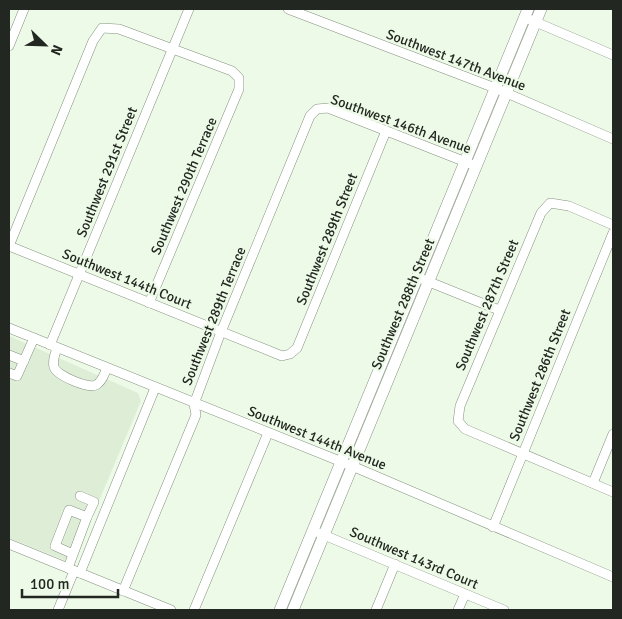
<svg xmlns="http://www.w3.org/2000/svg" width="622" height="619" font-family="Signika,sans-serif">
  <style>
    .built { fill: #deeed6 }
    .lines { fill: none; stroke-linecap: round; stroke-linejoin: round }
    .minor-casing { stroke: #879282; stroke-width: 10 }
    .major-casing { stroke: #879282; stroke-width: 12 }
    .minor { stroke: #fff; stroke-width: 9 }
    .major { stroke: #fff; stroke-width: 11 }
    .labels { text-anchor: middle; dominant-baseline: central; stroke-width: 4.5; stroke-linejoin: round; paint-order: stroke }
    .street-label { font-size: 14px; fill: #232721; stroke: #edfae7 }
  </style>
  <rect width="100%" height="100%" fill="#edfae7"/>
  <polygon class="built" points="9,336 138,393 141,401 75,558 71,563 9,538"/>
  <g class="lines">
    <defs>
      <g id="minor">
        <polyline points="288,9 495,88 613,139"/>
        <polyline points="524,17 613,55"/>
        <polyline points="9,46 24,9"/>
        <polyline points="613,225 569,206 550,203 541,213 460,406 458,421 465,429 613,492"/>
        <polyline points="9,246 93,41 102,28 119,29 232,71 239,78 239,89 149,303"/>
        <polyline points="9,246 282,356 290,354 297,348 386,131"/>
        <polyline points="417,277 499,310"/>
        <polyline points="9,328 352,466 613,577"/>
        <polyline points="50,345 189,9"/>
        <path d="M57 348C55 354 52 361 54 367 57 376 89 389 96 385 103 381 104 374 107 368"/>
        <polyline points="9,355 24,361"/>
        <polyline points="9,373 17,376 34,338"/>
        <polyline points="593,483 613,434"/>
        <polyline points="80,496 94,502 87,517"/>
        <polyline points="493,527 613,233"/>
        <polyline points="319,533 504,610"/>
        <polyline points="9,544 171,610"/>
        <polyline points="68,568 87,517 69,510 55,546 73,554"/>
        <polyline points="80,573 155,388"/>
        <polyline points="123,591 196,415 194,404 221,332 310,116 317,109 328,108 476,166"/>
        <polyline points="58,610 74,571"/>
        <polyline points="194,610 268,433"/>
        <polyline points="376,610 395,564"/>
        <polyline points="458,610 465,594"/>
      </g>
      <g id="major">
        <polyline points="280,610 528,9"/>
        <polyline points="293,610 541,9"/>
      </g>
    </defs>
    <use href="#minor" class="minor-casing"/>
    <use href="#major" class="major-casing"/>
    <use href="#minor" class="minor"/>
    <use href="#major" class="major"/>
  </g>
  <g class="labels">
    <g class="street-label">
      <text transform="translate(456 60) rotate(21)">Southwest 147th Avenue</text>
      <text transform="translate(401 124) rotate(20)">Southwest 146th Avenue</text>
      <text transform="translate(107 172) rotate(-68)">Southwest 291st Street</text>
      <text transform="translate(184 186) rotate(-67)">Southwest 290th Terrace</text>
      <text transform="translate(327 239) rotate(-68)">Southwest 289th Street</text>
      <text transform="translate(127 279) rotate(22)">Southwest 144th Court</text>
      <text transform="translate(403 304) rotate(-67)">Southwest 288th Street</text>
      <text transform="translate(487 305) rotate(-67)">Southwest 287th Street</text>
      <text transform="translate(214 316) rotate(-68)">Southwest 289th Terrace</text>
      <text transform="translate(540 375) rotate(-68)">Southwest 286th Street</text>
      <text transform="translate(317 438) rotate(22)">Southwest 144th Avenue</text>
      <text transform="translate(414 558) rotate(23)">Southwest 143rd Court</text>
    </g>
  </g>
  <rect width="622" height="619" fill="none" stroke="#232721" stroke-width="20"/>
  <g transform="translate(45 45) rotate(113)" stroke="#edfae7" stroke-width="4" paint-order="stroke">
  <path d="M0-4L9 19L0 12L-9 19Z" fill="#232721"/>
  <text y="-8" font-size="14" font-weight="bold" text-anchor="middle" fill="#232721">N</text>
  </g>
  <path d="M22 589v8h96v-8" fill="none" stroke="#232721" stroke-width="2.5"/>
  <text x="30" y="589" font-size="15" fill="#232721" stroke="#edfae7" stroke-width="4" paint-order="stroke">100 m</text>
</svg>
